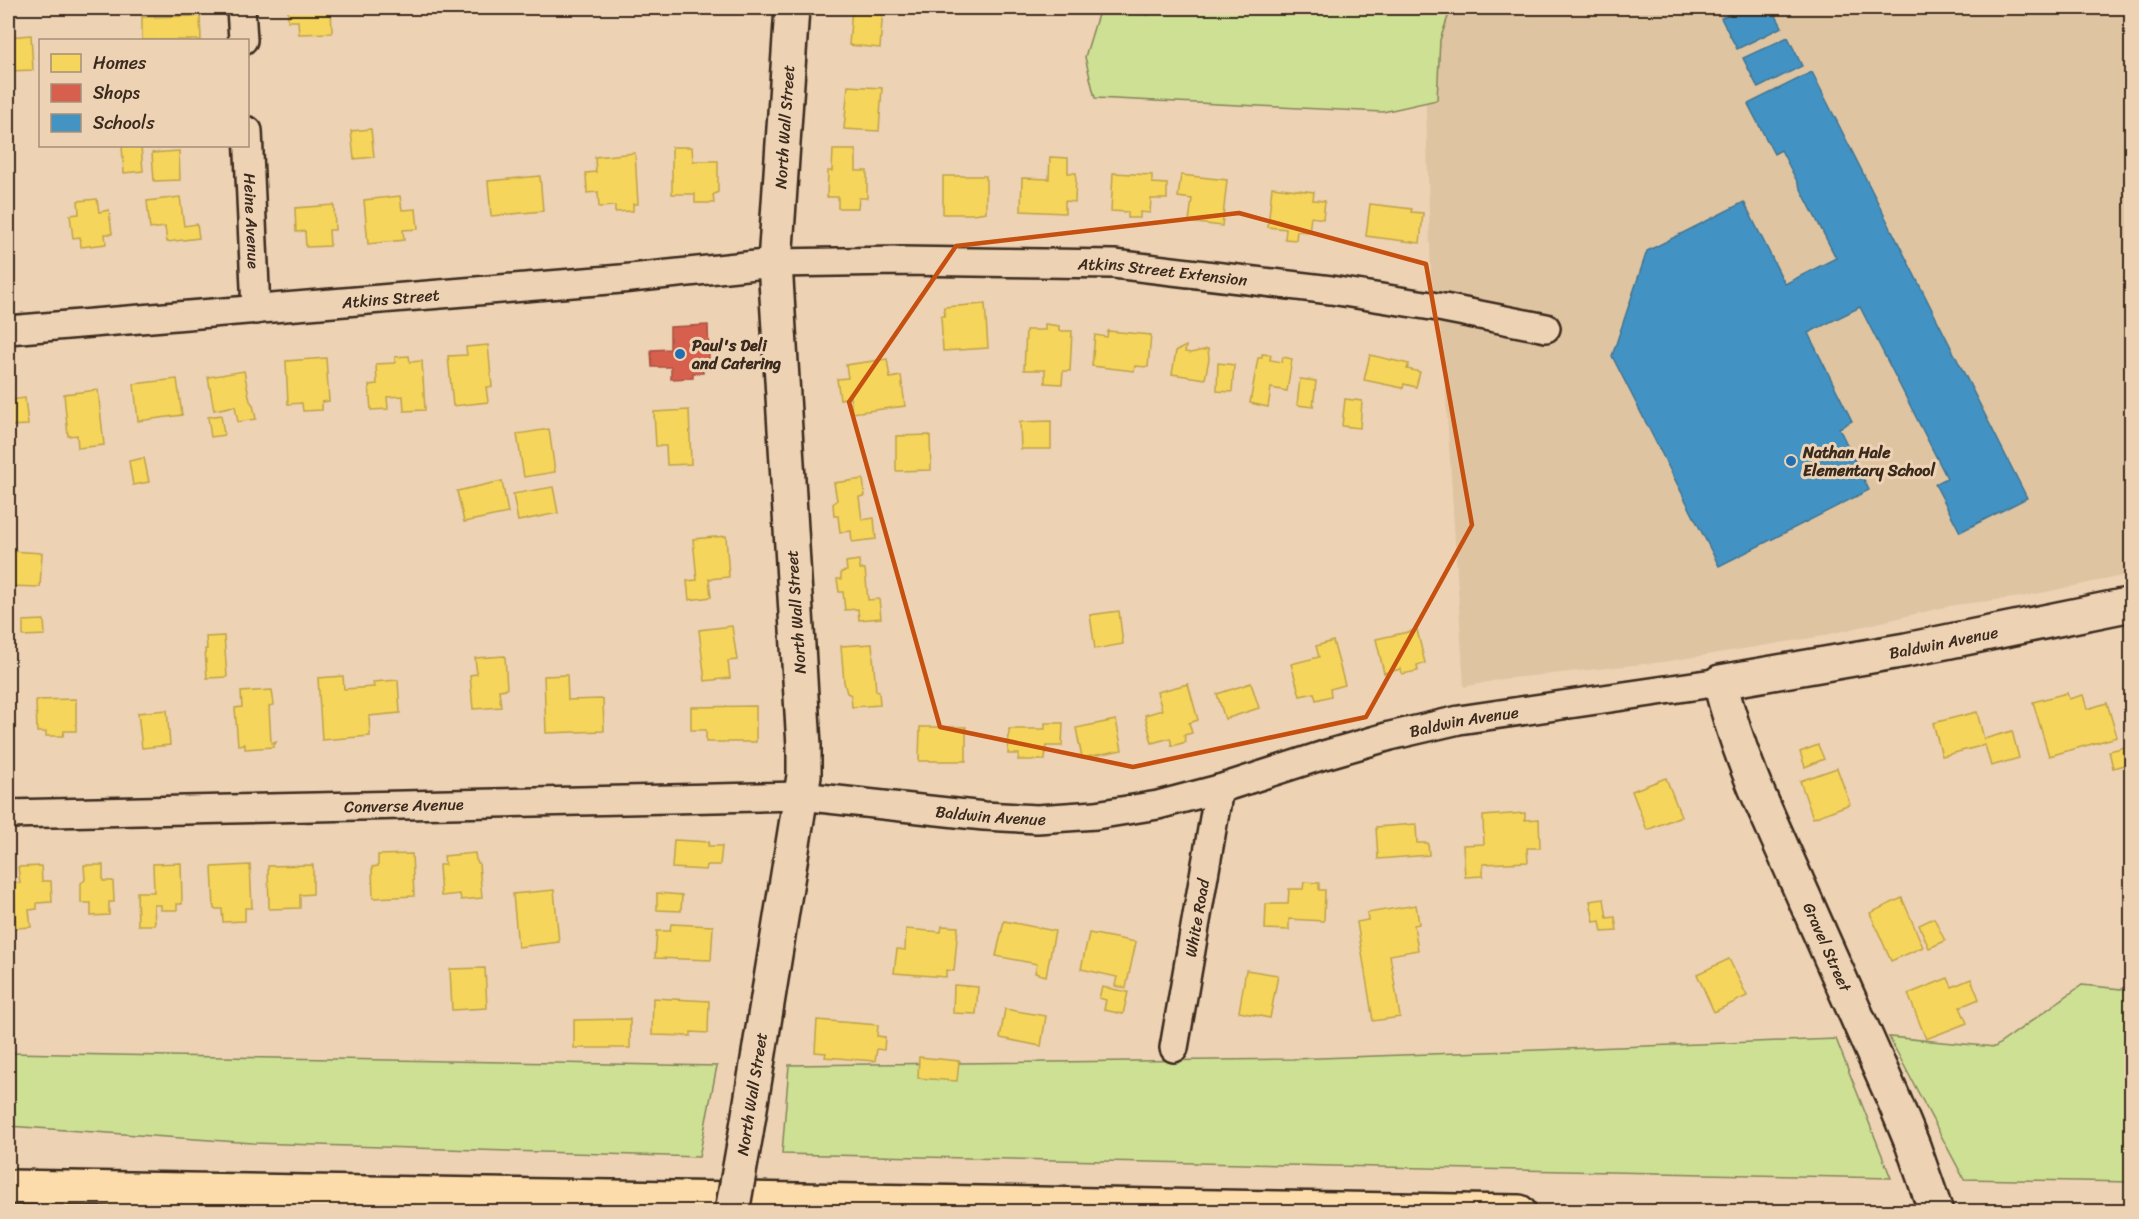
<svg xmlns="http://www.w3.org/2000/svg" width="2139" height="1219" font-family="Sriracha,sans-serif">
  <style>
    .built { fill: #dfc4a1 }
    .green { fill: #cde094; stroke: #848559; stroke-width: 1.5 }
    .homes { fill: #f6d55c; stroke: #bea249; stroke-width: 1.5 }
    .shops { fill: #d6604d; stroke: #a8503f; stroke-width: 1.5 }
    .schools { fill: #4393c3; stroke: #417492; stroke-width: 1.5 }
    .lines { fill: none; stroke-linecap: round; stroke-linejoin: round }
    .street-casing { stroke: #3b2a1e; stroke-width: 32 }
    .secondary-casing { stroke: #3b2a1e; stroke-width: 38 }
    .highway-casing { stroke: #3b2a1e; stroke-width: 38 }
    .street { stroke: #edd2b4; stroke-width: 27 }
    .secondary { stroke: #edd2b4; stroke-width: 33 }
    .highway { stroke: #fddcac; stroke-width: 33 }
    .secondary-bridge-casing { stroke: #3b2a1e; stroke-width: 38; stroke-linecap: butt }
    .secondary-bridge { stroke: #edd2b4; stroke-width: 33 }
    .marked { fill: none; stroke: #c55010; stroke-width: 4.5; stroke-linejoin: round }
    .poi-dot { fill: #1f6fb2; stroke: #edd2b4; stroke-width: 2 }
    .labels { text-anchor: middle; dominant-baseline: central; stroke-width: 6; stroke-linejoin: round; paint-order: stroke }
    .street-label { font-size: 16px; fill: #3b2a1e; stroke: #edd2b4 }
    .poi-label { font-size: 16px; font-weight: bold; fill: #3b2a1e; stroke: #edd2b4; text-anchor: start }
  </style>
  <rect width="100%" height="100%" fill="#edd2b4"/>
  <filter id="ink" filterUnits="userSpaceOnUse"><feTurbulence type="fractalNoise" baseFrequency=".0167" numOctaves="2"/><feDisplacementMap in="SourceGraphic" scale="12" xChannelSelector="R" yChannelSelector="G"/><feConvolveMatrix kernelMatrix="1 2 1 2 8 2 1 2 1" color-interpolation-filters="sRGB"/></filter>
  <g filter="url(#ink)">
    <polygon class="built" points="1423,8 2131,8 2131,574 2021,597 1954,605 1817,637 1663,662 1502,679 1464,687 1443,347 1431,279"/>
    <g class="green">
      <polygon points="1100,8 1126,8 1148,15 1151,8 1451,8 1440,40 1437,100 1383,112 1095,98 1085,57"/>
      <polygon points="2082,985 2131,990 2131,1182 1964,1179 1889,1037 1995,1047"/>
      <polygon points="1836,1039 1891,1178 782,1154 789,1065 1293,1059"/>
      <polygon points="8,1053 717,1066 699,1157 253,1143 8,1126"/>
    </g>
    <g class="homes">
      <polygon points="288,8 331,8 332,33 299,34 298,21 288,21"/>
      <polygon points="690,8 730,8 730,10 690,9"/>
      <polygon points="852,8 883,8 880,48 849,45"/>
      <polygon points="1126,8 1151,8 1148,15"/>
      <polygon points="200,16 201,40 142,40 142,17"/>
      <polygon points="31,35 33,70 8,71 8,37"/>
      <polygon points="848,86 882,88 879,131 844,129"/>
      <polygon points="371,129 374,157 354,159 351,131"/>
      <polygon points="122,146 141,146 143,171 124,173"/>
      <polygon points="672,147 692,147 693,161 718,161 718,192 713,195 714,203 695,203 695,194 672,194"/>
      <polygon points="833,150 856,150 856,171 867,171 867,198 859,198 858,208 838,208 838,197 827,197 828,171 832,171"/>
      <polygon points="179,151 180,180 154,181 152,153"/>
      <polygon points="635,153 638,204 633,204 633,211 615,212 615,206 599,207 598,192 587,193 586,173 596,172 595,157"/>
      <polygon points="1050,157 1068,158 1068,173 1076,173 1075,202 1065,201 1065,213 1021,211 1022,178 1049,179"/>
      <polygon points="1113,173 1152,175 1152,183 1167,184 1167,199 1151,199 1150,213 1140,212 1140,218 1128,218 1128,212 1111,211"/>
      <polygon points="1181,175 1227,180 1222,226 1189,222 1192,199 1178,197"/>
      <polygon points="540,176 543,211 491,216 488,181"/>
      <polygon points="943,176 986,176 986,212 973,214 943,214"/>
      <polygon points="1272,187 1314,192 1313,200 1325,201 1323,219 1311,217 1309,232 1297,231 1296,240 1285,239 1286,229 1268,227"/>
      <polygon points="8,189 10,189 12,206 8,206 10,238 8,238"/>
      <polygon points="400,196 402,210 416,209 418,229 403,230 404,240 368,244 364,200"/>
      <polygon points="180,197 184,226 197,224 199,238 167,242 165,227 150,229 147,201"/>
      <polygon points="97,199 99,212 109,210 112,234 105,234 106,244 81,247 80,237 73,238 70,215 79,214 78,201"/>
      <polygon points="1370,204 1412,209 1411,212 1423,213 1420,243 1366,236"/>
      <polygon points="334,205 335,230 329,230 330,246 306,247 305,231 296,232 295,208"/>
      <polygon points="985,304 988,348 943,351 941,316 945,316 944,307"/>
      <polygon points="1045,324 1059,326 1059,331 1072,331 1070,371 1063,371 1062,384 1045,383 1045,370 1024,370 1026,330 1045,330"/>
      <polygon points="1108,331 1151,335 1148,367 1135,366 1134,371 1092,366 1095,335 1107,337"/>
      <polygon points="488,345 492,387 486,387 488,402 453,406 448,356 467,355 466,347"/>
      <polygon points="1186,346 1185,352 1191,353 1208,349 1209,359 1205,379 1172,374 1176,351"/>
      <polygon points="1262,354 1271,355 1270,360 1282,362 1283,357 1292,359 1287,391 1271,388 1268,407 1250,403 1258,358 1262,358"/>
      <polygon points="1370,355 1409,364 1407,369 1420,372 1416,387 1404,384 1403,388 1364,380"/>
      <polygon points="409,356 410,362 422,361 425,410 404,411 403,396 387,397 388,409 371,410 369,385 377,384 376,364 395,363 395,357"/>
      <polygon points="326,358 329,401 322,402 322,410 303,411 302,403 288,404 286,361"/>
      <polygon points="887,359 890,378 901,376 905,406 852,413 850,397 840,399 837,379 848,378 846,365"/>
      <polygon points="1218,363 1234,365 1232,392 1217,391"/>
      <polygon points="244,371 250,401 253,405 256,419 238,422 235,406 214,410 208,377"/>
      <polygon points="177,379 182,415 138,421 134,384"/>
      <polygon points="1300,379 1316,381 1313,407 1297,405"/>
      <polygon points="98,390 104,445 78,448 77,435 68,436 64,394"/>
      <polygon points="10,392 11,400 25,398 28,425 8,426 8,393"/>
      <polygon points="1345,399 1362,401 1360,428 1342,426"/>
      <polygon points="689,410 691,464 667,465 666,446 656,446 654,412"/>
      <polygon points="221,415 224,435 211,437 208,417"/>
      <polygon points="1051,421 1051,449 1021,449 1020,422"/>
      <polygon points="549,429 555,472 524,477 517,434"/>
      <polygon points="930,435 931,470 896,471 896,436"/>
      <polygon points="144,458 149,482 133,485 129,461"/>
      <polygon points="863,479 865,496 859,497 862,520 874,518 876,539 852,542 851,531 840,532 838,516 834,516 833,504 837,500 834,483"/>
      <polygon points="502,481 508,513 464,522 457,491"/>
      <polygon points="553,487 558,513 518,521 513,494"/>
      <polygon points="726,536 729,577 709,579 711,597 689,600 687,581 697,580 693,539"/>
      <polygon points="9,551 42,553 40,587 9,586 8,556 9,556"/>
      <polygon points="859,560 860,569 865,569 868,600 879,599 881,618 859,620 858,609 845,610 843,592 839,592 837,579 841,579 841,572 847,571 846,562"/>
      <polygon points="1119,611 1123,644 1095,649 1090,615"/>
      <polygon points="44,620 45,635 23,636 23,621"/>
      <polygon points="732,626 737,660 728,661 730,678 705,681 699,630"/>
      <polygon points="1417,630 1425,663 1417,665 1418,671 1402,674 1401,669 1384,673 1376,639"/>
      <polygon points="224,636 227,677 207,678 205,649 207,649 206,637"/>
      <polygon points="1333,641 1345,685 1330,689 1331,696 1316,700 1314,693 1300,696 1291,664 1319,657 1316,646"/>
      <polygon points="872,644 876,691 879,692 880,705 852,707 851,695 847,693 844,682 841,646"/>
      <polygon points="505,656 507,689 499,690 501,707 473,709 470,675 477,674 475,658"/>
      <polygon points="567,675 568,700 603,699 604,731 546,733 544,676"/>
      <polygon points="343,676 344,689 374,687 373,682 398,680 400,713 369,716 370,736 322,740 318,678"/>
      <polygon points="1251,683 1259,708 1225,719 1217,694"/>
      <polygon points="1188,684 1198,720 1189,723 1192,733 1184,735 1186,742 1172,746 1170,738 1152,743 1145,715 1162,710 1157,692"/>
      <polygon points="272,690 274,705 269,706 271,743 276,742 273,747 245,749 245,744 238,745 235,708 242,707 241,692"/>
      <polygon points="2067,693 2069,699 2083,695 2087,709 2107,703 2117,737 2049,756 2033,702"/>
      <polygon points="76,699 76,731 64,731 63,736 46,736 46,732 37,732 36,700"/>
      <polygon points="756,706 756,742 706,742 706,730 691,730 691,707"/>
      <polygon points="167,710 170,745 142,748 138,713"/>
      <polygon points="1977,712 1984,739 2012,731 2019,758 1991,766 1985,745 1942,756 1933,723"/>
      <polygon points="1116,720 1122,750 1082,758 1076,728"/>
      <polygon points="1045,723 1063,723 1062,746 1046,746 1045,760 1018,760 1019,754 1008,754 1009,729 1045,729"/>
      <polygon points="920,727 966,727 966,761 919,761"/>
      <polygon points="1818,745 1824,759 1805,767 1800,752"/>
      <polygon points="2126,747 2131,763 2113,768 2109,751"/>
      <polygon points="1837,768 1850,804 1813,818 1800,781"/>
      <polygon points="1666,778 1681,816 1647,830 1632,791"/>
      <polygon points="1525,813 1525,820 1539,819 1540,848 1527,848 1528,862 1483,864 1483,876 1465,877 1463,845 1484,844 1483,816"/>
      <polygon points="1416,824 1417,843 1428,843 1429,855 1378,859 1376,827"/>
      <polygon points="674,840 709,842 708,846 722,846 720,865 707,865 706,870 672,868"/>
      <polygon points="475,853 476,860 479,864 482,898 461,900 460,894 441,896 439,865 445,865 444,856"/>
      <polygon points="412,854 414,896 373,898 372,867 378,866 378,855"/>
      <polygon points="181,863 182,904 177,904 177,910 161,910 161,905 154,905 155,925 138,925 137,892 154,892 153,864"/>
      <polygon points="84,865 103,865 103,881 113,881 114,902 109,902 109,915 91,916 91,903 81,903 81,883 85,880"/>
      <polygon points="250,865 252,908 245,908 245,921 223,922 222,909 214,909 212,867"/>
      <polygon points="313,865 313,894 300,895 300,908 269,909 268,866"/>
      <polygon points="41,866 42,881 51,881 52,902 37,903 37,909 29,910 31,927 16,928 13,883 20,883 18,867"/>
      <polygon points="1304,882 1319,883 1319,890 1325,890 1324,921 1289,919 1289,930 1265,929 1266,904 1288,904 1289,889 1303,889"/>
      <polygon points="554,890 559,942 518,947 513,894"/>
      <polygon points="657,893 682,895 681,911 657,910"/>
      <polygon points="1902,898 1923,947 1891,961 1870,913"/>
      <polygon points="1604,899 1607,918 1615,917 1617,931 1602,932 1600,921 1594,922 1590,901"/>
      <polygon points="1416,905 1419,924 1414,925 1418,950 1390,955 1400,1017 1373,1021 1357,922 1368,920 1367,913"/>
      <polygon points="1934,918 1945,941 1929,948 1919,925"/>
      <polygon points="1004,921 1055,931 1046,976 1035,973 1037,964 996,956"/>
      <polygon points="671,924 713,926 711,960 655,958 657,931 670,931"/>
      <polygon points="942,926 958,927 954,971 946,970 946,977 894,973 897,949 905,950 906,929 941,932"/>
      <polygon points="1089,933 1136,942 1126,988 1115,986 1117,977 1081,969"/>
      <polygon points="1729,959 1747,996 1714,1012 1697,974"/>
      <polygon points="485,968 487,1008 452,1010 450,969"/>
      <polygon points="1246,970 1278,975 1270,1018 1239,1012"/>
      <polygon points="1948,978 1952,987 1971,979 1979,999 1960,1007 1967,1023 1926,1039 1908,994"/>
      <polygon points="954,985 978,987 976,1014 953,1013"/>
      <polygon points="1102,987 1128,992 1123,1014 1104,1010 1106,1000 1099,998"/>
      <polygon points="653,998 709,1001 708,1033 691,1032 691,1036 652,1035"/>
      <polygon points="1005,1009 1046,1016 1041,1046 1000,1038"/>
      <polygon points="630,1019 630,1048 574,1048 574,1020"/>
      <polygon points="817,1020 878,1025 877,1036 885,1037 884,1050 877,1049 875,1061 825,1057 826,1053 815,1052"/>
      <polygon points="919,1057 959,1061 957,1081 918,1078"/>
    </g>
    <polygon class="shops" points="708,325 709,359 702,359 703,373 693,373 693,378 671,379 671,367 652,367 651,350 670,349 670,327"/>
    <g class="schools">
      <polygon points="1742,8 1772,8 1782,27 1737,49 1721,18"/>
      <polygon points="1788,37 1802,66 1758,88 1743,58"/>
      <polygon points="1812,72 2027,498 1960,532 1935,484 1947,478 1860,307 1808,333 1852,421 1839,428 1869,490 1719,566 1612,356 1647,251 1744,202 1785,284 1836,258 1781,150 1774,154 1748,104"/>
    </g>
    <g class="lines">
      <defs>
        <g id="street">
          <polyline points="241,8 243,40"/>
          <path id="s1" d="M248 131 256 310"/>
          <path id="s2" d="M8 330 621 279 775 263 900 261 1114 264 1331 290 1444 308 1546 328"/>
          <path id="s3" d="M8 814 801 796 984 816 1037 819 1096 815 1158 805 1219 789 1324 755 1390 736 1459 720 1720 682"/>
          <path id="s4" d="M1174 1048 1219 789"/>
        </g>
        <g id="secondary">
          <path id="s5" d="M746 1133 804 776V746L775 263 792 8"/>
          <path id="s6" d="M1936 1212 1913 1146 1894 1100 1755 787C1741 753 1729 718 1720 682L1906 650 2132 604"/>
        </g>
        <polyline id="highway" points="8,1187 1519,1212"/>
      </defs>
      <use href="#street" class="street-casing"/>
      <use href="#secondary" class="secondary-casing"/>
      <use href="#highway" class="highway-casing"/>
      <use href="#street" class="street"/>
      <use href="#secondary" class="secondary"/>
      <use href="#highway" class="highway"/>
      <defs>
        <polyline id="secondary-bridge" points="732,1212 746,1133"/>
      </defs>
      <use href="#secondary-bridge" class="secondary-bridge-casing"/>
      <use href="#secondary-bridge" class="secondary-bridge"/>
    </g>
  </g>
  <path class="marked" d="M1239 213 1426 264 1472 525 1366 717 1133 767 940 727 849 402 956 246Z"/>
  <g class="poi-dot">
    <circle cx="680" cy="354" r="6"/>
    <circle cx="1791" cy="461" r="6"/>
  </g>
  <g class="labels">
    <g class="street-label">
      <text stroke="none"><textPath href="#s5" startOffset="1012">North Wall Street</textPath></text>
      <text stroke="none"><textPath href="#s1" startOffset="90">Heine Avenue</textPath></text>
      <text stroke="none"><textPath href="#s2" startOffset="1158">Atkins Street Extension</textPath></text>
      <text stroke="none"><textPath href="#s2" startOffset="384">Atkins Street</textPath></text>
      <text transform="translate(796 612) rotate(-94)">North Wall Street</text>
      <text stroke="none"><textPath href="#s6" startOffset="800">Baldwin Avenue</textPath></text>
      <text stroke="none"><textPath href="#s3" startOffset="1470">Baldwin Avenue</textPath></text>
      <text stroke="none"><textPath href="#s3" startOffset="396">Converse Avenue</textPath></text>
      <text stroke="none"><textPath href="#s3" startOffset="984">Baldwin Avenue</textPath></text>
      <text stroke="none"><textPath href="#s4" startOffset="132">White Road</textPath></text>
      <text transform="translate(1827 947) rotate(66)">Gravel Street</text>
      <text transform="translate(752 1094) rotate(-81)">North Wall Street</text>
    </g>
    <g class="poi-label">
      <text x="692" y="345">Paul's Deli<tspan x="692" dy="18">and Catering</tspan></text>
      <text x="1803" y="452">Nathan Hale<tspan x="1803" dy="18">Elementary School</tspan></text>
    </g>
  </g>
  <rect width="2139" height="1219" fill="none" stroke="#edd2b4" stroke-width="30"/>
  <rect x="15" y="15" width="2109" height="1189" fill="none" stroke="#3b2a1e" stroke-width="2" filter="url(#ink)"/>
  <rect x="39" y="39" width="210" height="108" fill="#edd2b4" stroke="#a68f78" stroke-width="1.5"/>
  <rect x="51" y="54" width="30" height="18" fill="#f6d55c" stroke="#a68f78" stroke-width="1.5"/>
  <text x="93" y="69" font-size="18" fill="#3b2a1e">Homes</text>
  <rect x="51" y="84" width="30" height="18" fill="#d6604d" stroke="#a68f78" stroke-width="1.5"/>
  <text x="93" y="99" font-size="18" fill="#3b2a1e">Shops</text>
  <rect x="51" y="114" width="30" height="18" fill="#4393c3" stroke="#a68f78" stroke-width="1.5"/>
  <text x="93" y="129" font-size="18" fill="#3b2a1e">Schools</text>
</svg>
